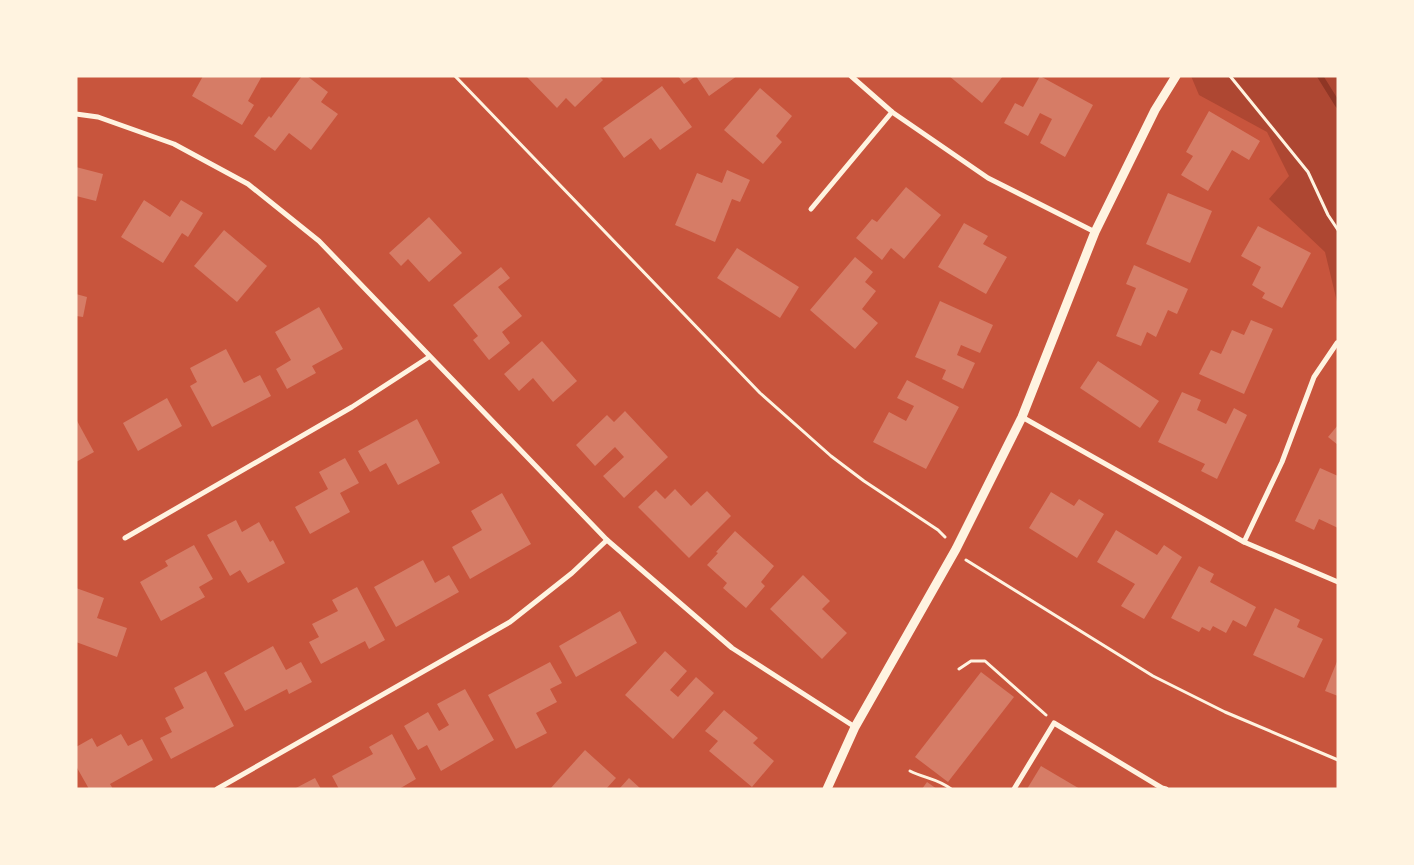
<svg xmlns="http://www.w3.org/2000/svg" width="1414" height="865" font-family="'Asap Condensed',sans-serif">
  <style>
    .green { fill: #ae4732 }
    .lines { fill: none; stroke-linecap: round; stroke-linejoin: round }
    .stream { stroke: #8f3625; stroke-width: 6 }
    .building { fill: #d67c66 }
    .path { stroke: #fff3e0; stroke-width: 3 }
    .minor { stroke: #fff3e0; stroke-width: 5 }
    .tertiary { stroke: #fff3e0; stroke-width: 9 }
  </style>
  <rect width="100%" height="100%" fill="#c8553d"/>
  <polygon class="green" points="1191,76 1338,76 1338,306 1325,252 1269,199 1289,176 1267,132 1199,95"/>
  <g class="lines">
    <polyline class="stream" points="1320,76 1338,105"/>
  </g>
  <g class="building">
    <polygon points="203,76 262,76 248,101 254,105 242,125 192,96"/>
    <polygon points="302,76 307,76 328,92 321,102 338,114 311,150 289,133 275,151 254,136 269,116 271,118"/>
    <polygon points="526,76 599,76 603,80 575,107 566,98 557,108"/>
    <polygon points="678,76 737,76 709,96 696,76 684,84"/>
    <polygon points="949,76 1003,76 982,103"/>
    <polygon points="1040,76 1093,105 1065,157 1040,143 1052,119 1040,113 1028,136 1004,123 1015,103 1023,107"/>
    <polygon points="662,86 692,127 660,150 651,138 624,158 603,128"/>
    <polygon points="760,88 792,116 776,136 782,142 763,164 724,130"/>
    <polygon points="1209,111 1260,141 1249,160 1232,150 1208,191 1181,175 1193,156 1186,152"/>
    <polygon points="76,167 103,174 96,201 76,196"/>
    <polygon points="727,170 750,180 740,202 732,199 715,242 675,225 697,173 722,183"/>
    <polygon points="906,187 941,215 904,259 891,248 882,260 856,238 872,219 877,222"/>
    <polygon points="1168,193 1212,211 1190,263 1146,244"/>
    <polygon points="144,200 170,217 181,200 203,213 188,237 182,233 163,263 121,237"/>
    <polygon points="429,217 462,253 429,282 408,259 401,266 389,253"/>
    <polygon points="964,223 988,236 983,244 1007,257 986,294 938,267"/>
    <polygon points="1258,226 1311,253 1282,308 1262,298 1265,293 1252,285 1261,267 1241,256"/>
    <polygon points="224,230 267,266 237,302 194,266"/>
    <polygon points="737,248 799,287 780,318 717,278"/>
    <polygon points="855,257 873,272 865,282 876,291 862,309 878,323 855,349 810,310"/>
    <polygon points="1134,265 1188,289 1177,314 1168,310 1156,337 1147,332 1141,346 1116,336 1136,288 1126,284"/>
    <polygon points="501,267 510,278 498,287 522,316 502,332 510,343 489,360 473,340 478,336 453,305"/>
    <polygon points="76,294 87,297 83,317 76,316"/>
    <polygon points="940,301 993,325 980,353 961,345 957,355 975,363 963,389 942,379 946,370 915,357"/>
    <polygon points="319,307 343,349 312,366 316,373 287,389 276,369 291,360 275,332"/>
    <polygon points="1251,320 1273,329 1244,394 1199,374 1211,350 1221,354 1232,330 1244,335"/>
    <polygon points="542,341 577,381 553,402 533,378 519,391 504,374"/>
    <polygon points="226,349 244,383 260,375 271,396 212,427 190,386 197,382 190,368"/>
    <polygon points="1098,361 1159,401 1140,428 1080,388"/>
    <polygon points="907,380 959,407 926,469 873,442 889,412 906,421 914,406 897,398"/>
    <polygon points="1182,392 1201,400 1197,410 1226,424 1234,408 1247,415 1217,479 1201,471 1205,464 1158,442"/>
    <polygon points="167,398 182,426 138,451 123,423"/>
    <polygon points="625,411 668,457 624,498 603,476 624,457 615,447 595,466 576,445 607,415 614,422"/>
    <polygon points="76,419 94,452 76,462"/>
    <polygon points="417,419 440,463 398,485 386,463 370,472 358,451"/>
    <polygon points="1338,425 1338,445 1328,437"/>
    <polygon points="345,458 359,483 340,493 350,512 310,534 295,507 328,489 319,472"/>
    <polygon points="1320,468 1338,476 1338,528 1319,519 1314,530 1295,521"/>
    <polygon points="675,489 691,506 707,491 731,516 689,558 638,507 656,490 665,499"/>
    <polygon points="1051,492 1074,506 1079,499 1104,514 1077,558 1029,528"/>
    <polygon points="502,493 531,544 470,579 452,547 482,530 471,511"/>
    <polygon points="236,520 242,532 259,522 270,542 273,540 285,563 248,583 240,570 230,576 207,535"/>
    <polygon points="1116,530 1157,555 1164,545 1182,557 1144,619 1121,606 1135,584 1097,562"/>
    <polygon points="735,531 774,566 761,582 765,586 746,608 723,588 727,583 707,565 718,553 716,552"/>
    <polygon points="194,545 213,579 199,587 205,597 161,621 140,582 168,566 165,561"/>
    <polygon points="423,560 435,583 449,575 459,592 396,627 374,587"/>
    <polygon points="1199,566 1214,574 1210,582 1256,607 1246,627 1233,620 1226,633 1213,626 1210,631 1202,627 1199,632 1171,618"/>
    <polygon points="803,575 830,601 822,609 847,633 822,659 770,609"/>
    <polygon points="357,587 385,640 369,649 365,641 321,664 309,642 319,637 312,624 338,611 332,600"/>
    <polygon points="76,588 104,598 97,618 127,628 117,657 76,642"/>
    <polygon points="1275,608 1300,620 1297,627 1323,639 1304,678 1253,655"/>
    <polygon points="620,611 637,643 576,677 559,646"/>
    <polygon points="273,646 286,670 301,662 312,682 289,694 287,689 245,711 224,673"/>
    <polygon points="665,651 687,671 670,690 678,697 696,677 714,693 673,739 625,695"/>
    <polygon points="1338,659 1338,696 1325,691"/>
    <polygon points="550,662 562,683 550,689 557,702 536,713 547,733 516,749 488,695"/>
    <polygon points="206,671 234,726 171,759 160,738 172,732 165,718 184,708 174,688"/>
    <polygon points="981,672 1014,697 948,782 915,757"/>
    <polygon points="465,689 494,740 441,771 427,745 418,750 404,726 428,712 439,731 449,725 437,704"/>
    <polygon points="724,710 758,738 753,743 774,761 752,787 709,751 718,741 705,731"/>
    <polygon points="121,734 128,746 142,739 153,760 110,784 113,789 89,789 76,766 76,747 92,738 97,747"/>
    <polygon points="392,734 416,779 399,789 339,789 332,776 373,754 369,747"/>
    <polygon points="585,750 616,778 606,789 550,789"/>
    <polygon points="1041,766 1080,789 1027,789"/>
    <polygon points="315,778 321,789 294,789"/>
    <polygon points="629,778 641,789 619,789"/>
    <polygon points="927,782 937,789 922,789"/>
  </g>
  <g class="lines">
    <g class="path">
      <polyline points="455,76 760,393 831,456 864,481 938,530 945,537"/>
      <polyline points="1230,76 1308,172 1328,215 1338,230"/>
      <polyline points="966,560 1153,676 1225,712 1338,760"/>
      <polyline points="959,669 971,661 985,661 1046,715"/>
      <path d="M910 771C924 778 939 779 951 789"/>
    </g>
    <g class="minor">
      <polyline points="851,76 892,112 988,178 1095,232"/>
      <polyline points="76,114 98,117 174,144 248,184 319,241 607,540 732,648 855,727"/>
      <polyline points="811,209 892,112"/>
      <polyline points="1022,417 1244,542 1338,582"/>
      <polyline points="125,538 352,407 429,357"/>
      <polyline points="1244,542 1282,462 1314,377 1337,343"/>
      <polyline points="217,789 510,622 572,573 607,540"/>
      <polyline points="1014,789 1054,723 1162,788 1166,789"/>
    </g>
    <polyline class="tertiary" points="827,789 855,727 956,549 1022,417 1095,232 1155,110 1176,76"/>
  </g>
  <rect width="1414" height="865" fill="none" stroke="#fff3e0" stroke-width="155"/>
</svg>
